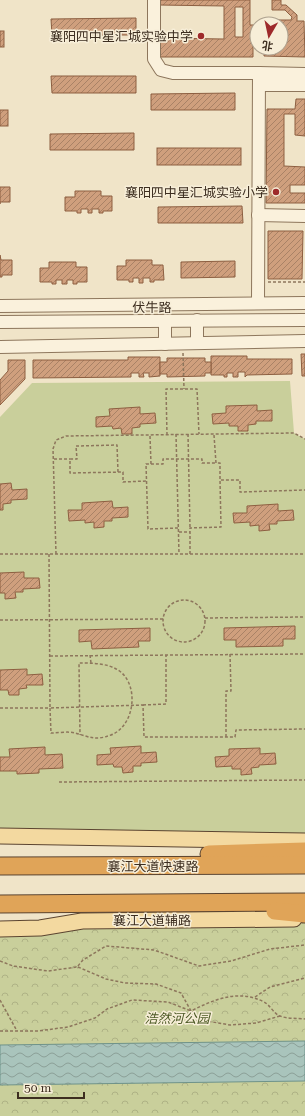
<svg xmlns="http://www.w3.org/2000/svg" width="305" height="1116" font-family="'Roboto Serif','Noto Sans SC',serif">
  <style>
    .grass { fill: #c9cf9b }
    .park { fill: url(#park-crowns) }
    .water { fill: url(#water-waves); stroke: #6f938a }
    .building { fill: url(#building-hatch); stroke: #8d5f41; fill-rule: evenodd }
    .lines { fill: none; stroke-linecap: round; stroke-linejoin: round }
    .minor-casing { stroke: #8d765c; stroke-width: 14 }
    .major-casing { stroke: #5b4430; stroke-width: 17 }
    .highway-casing { stroke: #5b4430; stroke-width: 19 }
    .path { stroke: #8d765c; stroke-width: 1.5; stroke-dasharray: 3 2; stroke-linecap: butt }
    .minor { stroke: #faf1dc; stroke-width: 12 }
    .major { stroke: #f3d9a0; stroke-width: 15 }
    .highway { stroke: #e0a458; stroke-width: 17 }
    .poi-dot { fill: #9e2a2b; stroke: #f7eed8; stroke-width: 1.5 }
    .labels { text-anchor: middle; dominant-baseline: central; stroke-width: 3; stroke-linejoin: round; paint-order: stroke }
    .poi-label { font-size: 13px; fill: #3d2e20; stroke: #f7eed8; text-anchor: end }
    .street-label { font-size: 13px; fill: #3d2e20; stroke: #f7eed8 }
    .park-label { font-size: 13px; font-style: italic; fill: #4d5a26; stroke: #f7eed8 }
  </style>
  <defs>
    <pattern id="park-crowns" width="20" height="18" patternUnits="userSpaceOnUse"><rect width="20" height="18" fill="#c9cf9b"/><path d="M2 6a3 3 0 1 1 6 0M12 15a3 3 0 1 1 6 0" fill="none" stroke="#aeb285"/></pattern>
    <pattern id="water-waves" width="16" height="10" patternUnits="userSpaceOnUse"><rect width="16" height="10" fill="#a9c4bc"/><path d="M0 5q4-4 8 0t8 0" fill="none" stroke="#8ba098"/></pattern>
    <pattern id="building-hatch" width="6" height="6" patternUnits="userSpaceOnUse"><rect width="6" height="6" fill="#cf9f7d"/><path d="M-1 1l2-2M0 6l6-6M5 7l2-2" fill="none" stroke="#a98266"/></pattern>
  </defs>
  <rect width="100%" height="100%" fill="#f0e4c8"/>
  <polygon class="grass" points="290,381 294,433 305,439 305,841 0,836 0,417 32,383"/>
  <polygon class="park" points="305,919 305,1116 0,1116 0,929"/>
  <polygon class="water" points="305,1041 305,1081 0,1085 0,1045"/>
  <g class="building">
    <path d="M159 0H250V25H257V45H254V35H253V57H158L159 38 224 39V6L159 5ZM235 7H243V37H235Z"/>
    <polygon points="272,0 281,0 281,5 286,5 297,15 297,21 304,21 305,57 264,56 264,48 281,48 281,24 267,24 267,20 291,20 292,17 285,10 272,10"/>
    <polygon points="136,18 136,35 52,35 51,19"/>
    <rect x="0" y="31" width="4" height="16"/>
    <polygon points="51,76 136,76 136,93 52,93"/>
    <polygon points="235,93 235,110 151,110 151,94"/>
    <polygon points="296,99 305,99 305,136 295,135 295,114 284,114 284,166 305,167 305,185 290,185 290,193 305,193 305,203 266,203 267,109 295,109"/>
    <rect x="0" y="110" width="8" height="16"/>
    <polygon points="134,133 134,150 50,150 50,134"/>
    <rect x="157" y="148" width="84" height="17"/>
    <polygon points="0,187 10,187 10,202 0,202 0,204"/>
    <polygon points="75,191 101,191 101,196 112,196 112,211 103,211 103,213 99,213 99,209 92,209 92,213 88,213 88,209 81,209 81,213 77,213 77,211 65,211 65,197 75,197"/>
    <polygon points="242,206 243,223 158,223 158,207"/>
    <polygon points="268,231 303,231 302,279 268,279"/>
    <polygon points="0,255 1,260 12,260 12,275 2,275 2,277 0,277"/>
    <polygon points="126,260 152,260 152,265 163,265 164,280 154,280 154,282 150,282 150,278 143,278 143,283 139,283 139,278 133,278 133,282 129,282 129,280 117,280 117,266 126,266"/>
    <polygon points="235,261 235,277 181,278 181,262"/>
    <polygon points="49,262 76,262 76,267 87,267 87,282 77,282 77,284 73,284 73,280 67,280 67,284 62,284 62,280 56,280 56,284 52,284 52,282 40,282 40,268 49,268"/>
    <polygon points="301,354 305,354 305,376 302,376"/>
    <polygon points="211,356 247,356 247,359 292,359 292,374 247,375 245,377 245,372 238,372 238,377 233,377 233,373 227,373 227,377 224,377 224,375 211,375"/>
    <polygon points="128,357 160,357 160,376 149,377 149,373 143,373 144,377 139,377 139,373 131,373 131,377 33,378 33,360 128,360"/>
    <polygon points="167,358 205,358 205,362 211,362 211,373 205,373 205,376 167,377 167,374 160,374 160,362 167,362"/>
    <polygon points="8,360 25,360 25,379 0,405 0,380 8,371"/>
    <polygon points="257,405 257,411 272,410 272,421 256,421 256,424 248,425 248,431 238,431 238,426 229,426 229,423 213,424 212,414 226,413 226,406"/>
    <polygon points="140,407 140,414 155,413 156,423 140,424 140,427 132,428 132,434 122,434 121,428 113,429 112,426 96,427 96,417 110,416 109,409"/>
    <polygon points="11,483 12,490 27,489 27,499 11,500 11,503 3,504 3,510 0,510 0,484"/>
    <polygon points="112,501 113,508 128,507 128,517 112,518 112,521 104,521 104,527 94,528 94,522 85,523 85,520 69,521 68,510 82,510 82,503"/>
    <polygon points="278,504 278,511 293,510 294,520 277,521 277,524 269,524 270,530 259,531 259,525 250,526 250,522 234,523 233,513 247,513 247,506"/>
    <polygon points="24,572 24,578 39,578 40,588 23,589 23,592 15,592 16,598 5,599 5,593 0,593 0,573"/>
    <polygon points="295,626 295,639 283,639 283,646 236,647 236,640 224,640 224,628"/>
    <polygon points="150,628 150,641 138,641 139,647 92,649 91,641 79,642 79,630"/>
    <polygon points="27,669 27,675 42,674 43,685 26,685 27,688 19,689 19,695 9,695 8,690 0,690 0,670"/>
    <polygon points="141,746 141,753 156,752 157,762 141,763 141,766 133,766 133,772 123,773 122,767 114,767 113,764 97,765 97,755 111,754 110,748"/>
    <polygon points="45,747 45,755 62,754 63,768 39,769 39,773 17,774 17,771 0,771 0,757 10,757 9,749"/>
    <polygon points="260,748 260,754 275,753 276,764 259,765 259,767 251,768 252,774 241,775 241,769 232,769 232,766 216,767 215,757 229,756 229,749"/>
  </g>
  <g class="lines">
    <defs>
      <g id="minor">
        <polyline points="154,0 154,59 161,70 173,73 259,73 258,303"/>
        <polyline points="259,73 305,74"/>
        <polyline points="259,85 305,85"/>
        <polyline points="258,215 305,216"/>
        <polyline points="0,306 305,303"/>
        <polyline points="197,320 197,343"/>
        <polyline points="165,321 165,344"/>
        <polyline points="0,322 305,320"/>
        <polyline points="0,347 305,341"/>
      </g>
      <g id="major">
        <polyline points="0,836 305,841"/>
        <polyline points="0,929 40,928 82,921 294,919"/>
      </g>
      <g id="highway">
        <polyline points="209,854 305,851"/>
        <polyline points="0,866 305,865"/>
        <polyline points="0,904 305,902"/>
        <polyline points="275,911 305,914"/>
      </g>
    </defs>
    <use href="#minor" class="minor-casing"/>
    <use href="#major" class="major-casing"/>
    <use href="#highway" class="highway-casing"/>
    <g class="path">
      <polyline points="268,282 305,282"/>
      <polyline points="183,353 184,389"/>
      <polyline points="176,434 179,554"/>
      <polyline points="188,434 190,528"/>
      <polyline points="167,435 166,389 197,389 199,434"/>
      <polyline points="214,435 216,463 220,463 220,480 240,480 240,492 305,490"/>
      <polyline points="150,436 151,464"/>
      <polyline points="54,459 70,459"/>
      <polyline points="118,472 117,445 76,446 77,459 70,459 70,473 123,472 123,482 146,481"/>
      <polyline points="178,528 148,529 146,464 163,464 163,459 202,459 202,463 216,463"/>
      <polyline points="179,532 190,532"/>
      <polyline points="0,554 305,554"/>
      <polyline points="49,554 50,708 143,705 144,737 235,737 236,730 305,729"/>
      <polyline points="56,554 53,449 56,440 66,436 294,433 305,439"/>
      <polyline points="190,554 190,528 221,527 220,480"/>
      <circle cx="184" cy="621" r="21"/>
      <polyline points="205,618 305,617"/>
      <polyline points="0,620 163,619"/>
      <polyline points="90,655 91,663"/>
      <polyline points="50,656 305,654"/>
      <polyline points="143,705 166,704 166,655"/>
      <path d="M0 708H50L51 733C58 733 68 731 75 733 90 737 95 741 111 735 135 726 140 684 118 670 107 663 91 663 79 663L80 735"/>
      <polyline points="226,737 226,691 231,691 230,654"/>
      <polyline points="59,782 305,780"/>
      <polyline points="0,961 13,966 48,971 77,967 83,960 106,946 154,950 199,966 231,961 270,949 305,945"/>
      <path d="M78 967 106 979 125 983 156 984 181 993 191 1011C215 999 239 989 264 1002 270 1005 274 1014 280 1016 287 1019 298 1018 305 1019"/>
      <polyline points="255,997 270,987 305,978"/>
      <polyline points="0,1000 17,1031"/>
      <polyline points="0,1031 38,1031 68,1027 95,1018 107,1009 132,1000 168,1002 191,1011 201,1020 230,1025 256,1023 280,1016"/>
    </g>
    <use href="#minor" class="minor"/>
    <use href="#major" class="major"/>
    <use href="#highway" class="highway"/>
  </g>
  <g class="poi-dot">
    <circle cx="201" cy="36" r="4"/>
    <circle cx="276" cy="192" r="4"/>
  </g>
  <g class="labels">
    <g class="poi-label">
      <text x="193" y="36">襄阳四中星汇城实验中学</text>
      <text x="268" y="192">襄阳四中星汇城实验小学</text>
    </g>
    <g class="street-label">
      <text x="152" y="307">伏牛路</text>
      <text x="153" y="866">襄江大道快速路</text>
      <text x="152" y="920">襄江大道辅路</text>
    </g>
    <g class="park-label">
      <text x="177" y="1018">浩然河公园</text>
    </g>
  </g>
  <g transform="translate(269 36) rotate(189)"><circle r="19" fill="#f7eed8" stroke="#ada18e"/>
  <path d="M0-3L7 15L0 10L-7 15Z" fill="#9e2a2b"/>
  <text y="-6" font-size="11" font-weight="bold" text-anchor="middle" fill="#3d2e20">北</text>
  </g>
  <path d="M18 1092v6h66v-6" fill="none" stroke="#3d2e20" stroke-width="2"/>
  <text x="24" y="1092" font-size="12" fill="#3d2e20" stroke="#f7eed8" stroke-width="3" paint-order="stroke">50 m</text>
</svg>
